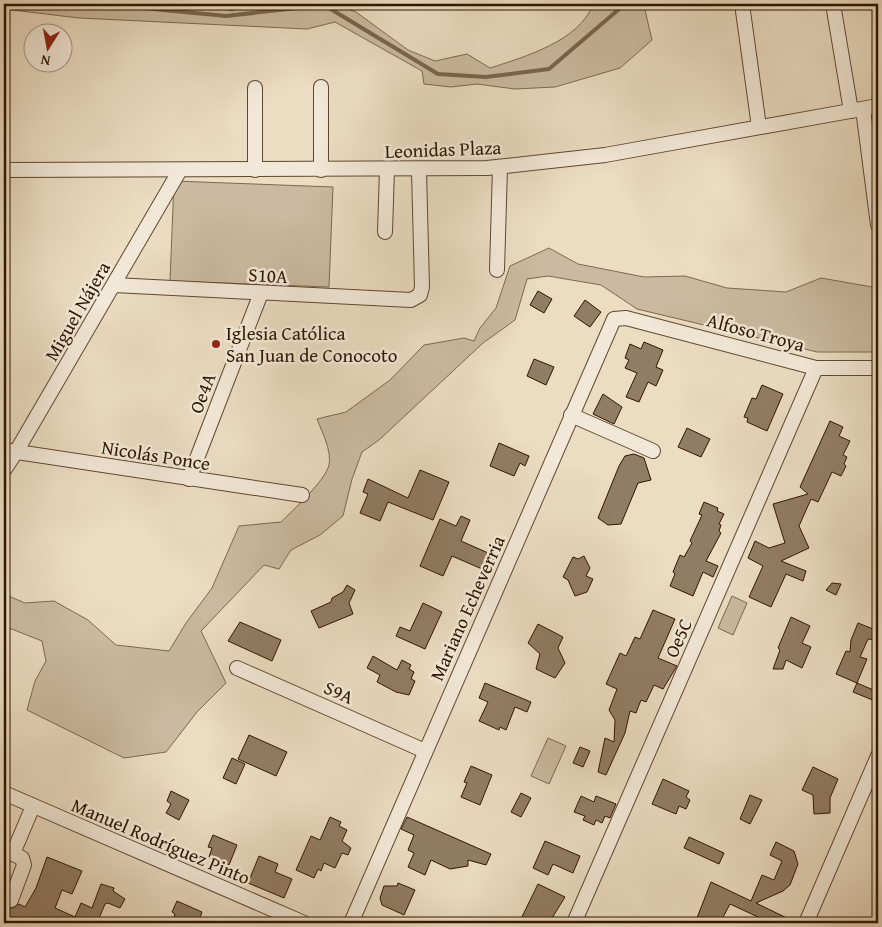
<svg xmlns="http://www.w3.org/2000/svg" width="882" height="927" font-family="'Gentium Book Plus',serif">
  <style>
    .green { fill: #cbbaa1; stroke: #7d6850 }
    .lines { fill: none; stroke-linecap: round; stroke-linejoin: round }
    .stream { stroke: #79644d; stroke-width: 4 }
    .building { fill: #917c65; stroke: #2f1500 }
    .minor-casing { stroke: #5e4730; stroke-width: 16 }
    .minor { stroke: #f2e8d7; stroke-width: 14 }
    .poi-dot { fill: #8f2418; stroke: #f2e8d7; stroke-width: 2 }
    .labels { text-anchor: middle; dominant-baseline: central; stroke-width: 5; stroke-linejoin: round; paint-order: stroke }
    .street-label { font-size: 19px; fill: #2f1500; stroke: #f2e8d7 }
    .poi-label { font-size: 19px; fill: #2f1500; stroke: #f2e8d7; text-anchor: start }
  </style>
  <rect width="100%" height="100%" fill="#ebdcc2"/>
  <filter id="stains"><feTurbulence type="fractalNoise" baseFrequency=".004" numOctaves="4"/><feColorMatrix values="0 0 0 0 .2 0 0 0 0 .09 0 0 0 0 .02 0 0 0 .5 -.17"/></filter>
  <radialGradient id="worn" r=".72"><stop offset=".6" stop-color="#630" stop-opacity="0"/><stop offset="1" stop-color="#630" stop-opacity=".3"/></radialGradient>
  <g class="green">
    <path d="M4 4H202L233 11 245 4H334L356 12 408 50 435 61 467 54 490 68C524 57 580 41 593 4H650L645 10 652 40 620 68 555 87 515 89 477 84 451 87 424 84 422 71 335 22 307 29 79 18 4 9Z"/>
    <polygon points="174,181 333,187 329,287 170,281"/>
    <path d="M549 248 578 264 644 277 685 276 727 288 786 292 821 278 878 288V352H817L637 309 601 285 548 276 527 279 515 320 483 343 379 440 362 452 352 479 343 516 320 535 291 550 279 569 264 565 201 631 226 683 197 712 166 752 124 758 27 710 35 681 46 661 42 641 4 626V594L25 603 54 601 88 620 116 645 169 651 186 623 212 588 239 526 281 522C293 510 325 481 329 465 332 451 322 432 317 419L346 412 390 380 424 345 464 338 474 341 480 328 496 308 510 266Z"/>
    <polygon points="732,596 747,603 733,635 718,628"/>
    <polygon points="548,738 566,746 549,784 531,776"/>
  </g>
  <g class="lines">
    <polyline class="stream" points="101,4 226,16 324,5 438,74 486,77 549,69 625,4"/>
  </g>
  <g class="building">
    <polygon points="538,291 552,299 544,313 530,305"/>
    <polygon points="585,300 601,312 590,327 574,316"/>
    <polygon points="644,342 663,350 656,367 663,370 656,386 648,382 639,402 626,397 637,373 625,368 629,360 625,358 630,344 641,349"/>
    <polygon points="534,359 554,367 546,385 527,376"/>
    <polygon points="762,385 783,394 767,431 747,422 748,418 744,417 752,398 756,399"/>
    <polygon points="603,394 622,407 614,424 593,414"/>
    <polygon points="830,421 843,427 839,436 850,441 843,455 847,457 844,464 846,466 841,476 832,472 818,502 811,499 799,526 809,548 781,561 806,571 803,581 786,574 771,607 749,597 763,566 748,558 755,541 769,548 785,543 773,504 808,494 800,487"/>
    <polygon points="687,428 710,439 701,457 678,447"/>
    <polygon points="499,443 529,456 525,466 520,463 514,476 490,466"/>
    <polygon points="634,454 644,458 651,480 638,483 621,524 608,525 598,518 619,466 625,456"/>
    <polygon points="420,470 449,482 433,520 388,502 380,521 360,513 368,494 363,492 368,479 408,498"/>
    <polygon points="704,502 718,508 717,511 724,514 719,524 721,525 719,531 721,533 706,561 718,566 713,577 703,572 693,596 670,586 675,574 673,572 680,555 684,557 692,543 690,541 702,515 699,514"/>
    <polygon points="461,516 470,520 461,541 495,556 489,572 452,556 443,576 420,566 440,519 456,526"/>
    <polygon points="584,556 590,568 586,576 593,579 587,592 575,596 568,580 563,577 573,557 578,559"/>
    <polygon points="832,583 841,584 836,595 826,590"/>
    <polygon points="347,585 355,590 349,603 353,614 319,628 311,611 331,602 332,598 343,592"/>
    <polygon points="423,603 442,612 425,649 396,636 400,627 410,631"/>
    <polygon points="653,610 675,619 658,658 677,666 663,689 654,685 646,702 641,700 636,713 630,711 625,733 606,775 598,772 605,738 614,742 615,720 609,710 617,689 606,684 620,653 626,656 635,637 640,639"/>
    <polygon points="791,617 810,626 802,643 811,647 802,668 786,660 783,669 773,669 780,650 778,648"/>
    <polygon points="240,622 281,640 272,661 228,641"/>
    <polygon points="858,623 878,631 878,633 876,640 868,639 860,657 867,659 857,683 836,674 846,651 850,652 851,640"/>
    <polygon points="538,624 563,637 558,648 565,663 555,678 536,669 540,654 528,643"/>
    <polygon points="373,656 397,670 402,660 411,665 409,669 414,672 411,679 415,681 409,695 396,692 377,682 380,675 367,668"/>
    <polygon points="485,683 531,702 527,712 515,707 506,730 500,727 499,730 479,721 488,702 479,698"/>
    <polygon points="857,683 878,692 875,701 853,692"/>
    <polygon points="249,735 287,752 276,776 238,759"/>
    <polygon points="580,747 590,751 583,767 573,763"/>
    <polygon points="232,758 245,764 236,784 223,778"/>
    <polygon points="471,766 492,775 480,805 461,797 467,783 464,782"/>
    <polygon points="813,767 838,779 830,798 830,813 814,814 813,795 802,790"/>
    <polygon points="663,779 689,791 686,797 690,800 686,809 679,806 676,814 652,804"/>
    <polygon points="171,791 189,800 179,820 166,813 171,804 167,801"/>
    <polygon points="521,793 531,798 521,817 511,812"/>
    <polygon points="750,795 762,800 750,824 740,819"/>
    <polygon points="581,796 594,802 596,796 616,804 610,818 605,816 602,823 596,820 594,825 583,820 585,816 574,812"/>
    <polygon points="330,817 341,822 339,826 347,830 342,841 351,848 348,855 342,853 335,868 324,863 321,871 318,869 314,878 296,870 311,836 320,840"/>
    <polygon points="407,817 491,854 486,865 468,860 468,866 450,869 431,860 425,875 408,867 414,853 408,850 414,835 401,829"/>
    <polygon points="213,835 237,845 229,865 209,857 212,848 208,847"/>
    <polygon points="689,837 724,853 719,864 684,848"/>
    <polygon points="545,841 580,856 573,873 553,864 548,875 533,868"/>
    <polygon points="776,842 794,851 798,864 790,885 783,891 756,903 797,923 771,923 730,904 720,923 695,923 711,882 751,901 762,875 774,880 782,861 770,855"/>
    <polygon points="259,856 278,864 275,872 292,879 284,898 248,883"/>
    <polygon points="47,857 82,871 72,894 62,890 55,908 75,917 81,903 92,908 101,884 114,888 113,891 125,899 120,908 108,903 105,904 97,923 84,919 90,923 4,923 4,905 8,908 13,908 19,904 25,907 36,888"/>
    <polygon points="398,883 415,890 404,915 382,905 380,898 384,886 397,886"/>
    <polygon points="538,884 565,897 549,923 519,923"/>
    <polygon points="177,901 202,912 198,923 172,923 175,914 172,912"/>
  </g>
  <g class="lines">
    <defs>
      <g id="minor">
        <polyline points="742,4 759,127"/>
        <polyline points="833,4 851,111"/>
        <polyline points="321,87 321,170"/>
        <polyline points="863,109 878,225"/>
        <polyline points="4,170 487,168 605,155 878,106"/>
        <polyline points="255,170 255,88"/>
        <polyline points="385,232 387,169"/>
        <polyline points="497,270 500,167"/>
        <polyline points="114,285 411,300 420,295 422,287 419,170"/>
        <polyline points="571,415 653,451"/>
        <polyline points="4,450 302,495"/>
        <polyline points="4,470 16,452 180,170"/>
        <polyline points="189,479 261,293"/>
        <polyline points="237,668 425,751"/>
        <polyline points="4,793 304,923"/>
        <polyline points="11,900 24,865 22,858 15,855 14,851 33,806"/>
        <polyline points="351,923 614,319 626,318 816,368 878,368"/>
        <polyline points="574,923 816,368"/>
        <polyline points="806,923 878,756"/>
      </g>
    </defs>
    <use href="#minor" class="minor-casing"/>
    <use href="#minor" class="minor"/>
  </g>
  <circle class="poi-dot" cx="216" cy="344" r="5"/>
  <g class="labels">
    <g class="street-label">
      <text transform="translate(443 149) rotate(-2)">Leonidas Plaza</text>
      <text transform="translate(268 275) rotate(3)">S10A</text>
      <text transform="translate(77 311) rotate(-60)">Miguel Nájera</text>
      <text transform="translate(756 332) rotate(15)">Alfoso Troya</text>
      <text transform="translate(202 393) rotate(-69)">Oe4A</text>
      <text transform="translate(156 455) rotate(9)">Nicolás Ponce</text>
      <text transform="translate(467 608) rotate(-66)">Mariano Echeverria</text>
      <text transform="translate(678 638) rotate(-66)">Oe5C</text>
      <text transform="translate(339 692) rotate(24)">S9A</text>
      <text transform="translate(161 841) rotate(23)">Manuel Rodríguez Pinto</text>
    </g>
    <g class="poi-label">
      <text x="226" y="333">Iglesia Católica<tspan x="226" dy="22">San Juan de Conocoto</tspan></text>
    </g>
  </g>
  <rect width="882" height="927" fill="none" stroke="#ebdcc2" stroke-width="20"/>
  <rect x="5" y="5" width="872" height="917" fill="none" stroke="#2f1500" stroke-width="2.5"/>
  <rect x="10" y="10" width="862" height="907" fill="none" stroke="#2f1500"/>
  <g transform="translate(48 48) rotate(191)"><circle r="24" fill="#f2e8d7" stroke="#a49481"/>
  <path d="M0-4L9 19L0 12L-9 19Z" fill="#8f2418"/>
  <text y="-8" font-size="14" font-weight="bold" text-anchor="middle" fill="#2f1500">N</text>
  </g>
  <rect width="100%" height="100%" filter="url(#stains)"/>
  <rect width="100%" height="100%" fill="url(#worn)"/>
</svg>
